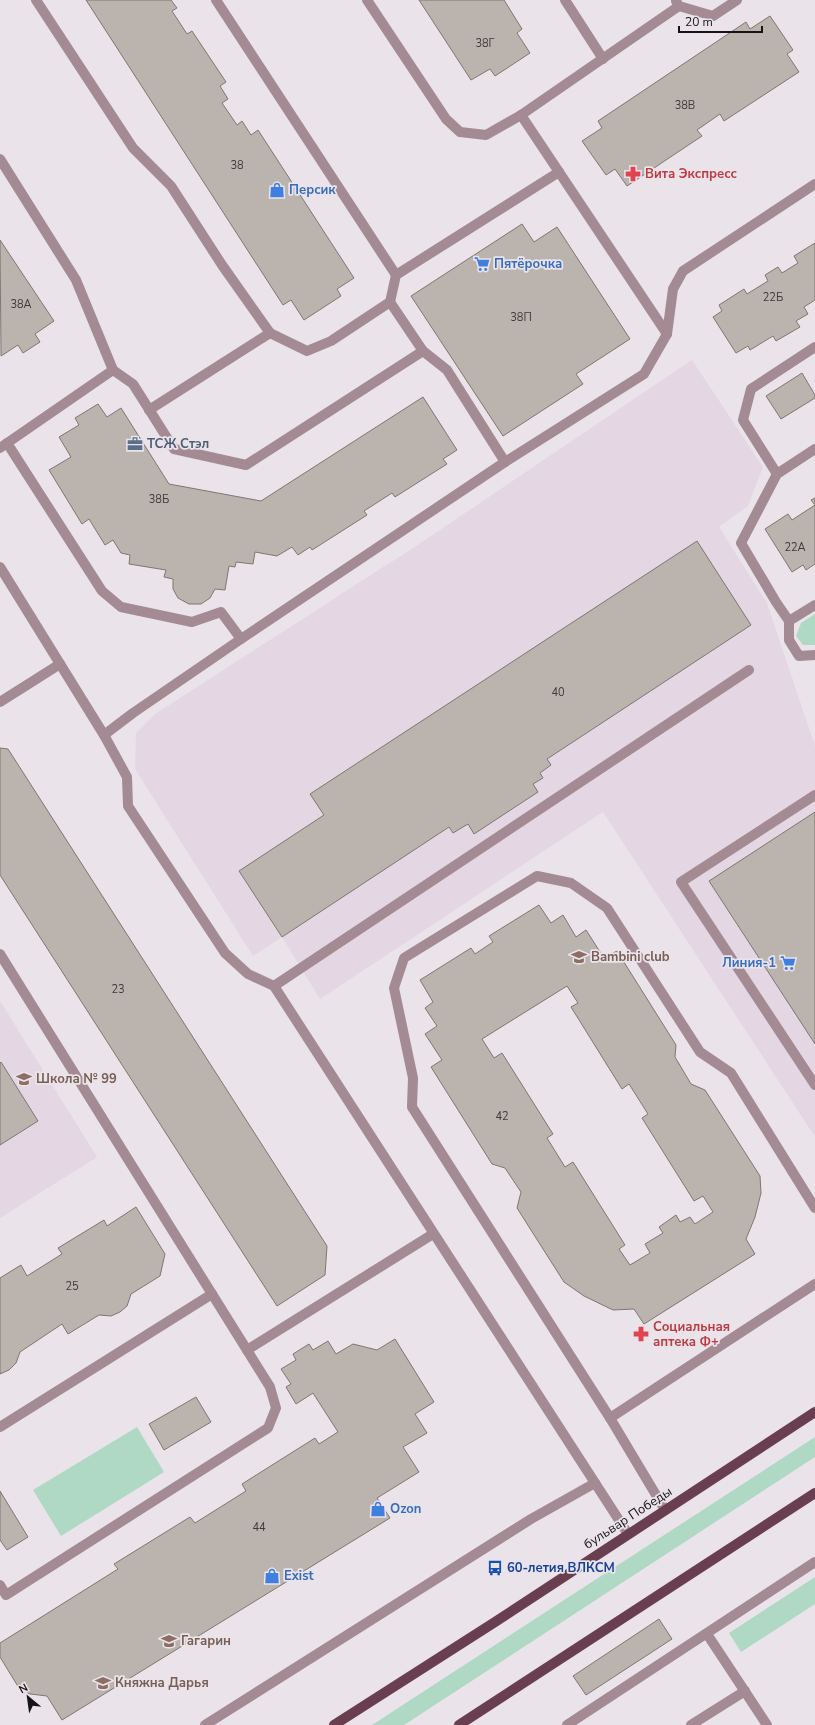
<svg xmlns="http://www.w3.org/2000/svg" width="815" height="1725" font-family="'Nunito Sans',sans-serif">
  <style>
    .built { fill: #e4d7e3 }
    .green { fill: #afd9c4 }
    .building { fill: #bab3ae; stroke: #7e7772; fill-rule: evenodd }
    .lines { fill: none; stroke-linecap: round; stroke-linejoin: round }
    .minor { stroke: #a38a93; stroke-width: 10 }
    .major { stroke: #693f4f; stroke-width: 10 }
    .labels { text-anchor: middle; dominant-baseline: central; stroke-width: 3.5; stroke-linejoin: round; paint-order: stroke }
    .number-label { font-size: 11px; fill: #3e3b3b }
    .health-label { font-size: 13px; font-weight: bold; fill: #be3a42; stroke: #eae3ea; text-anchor: start }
    .shop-label { font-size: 13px; font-weight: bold; fill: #366cbe; stroke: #eae3ea; text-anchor: start }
    .service-label { font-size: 13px; font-weight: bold; fill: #4e5e75; stroke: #eae3ea; text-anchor: start }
    .education-label { font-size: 13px; font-weight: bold; fill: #785e54; stroke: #eae3ea; text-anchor: start }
    .street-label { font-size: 13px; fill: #151315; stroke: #eae3ea }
    .transit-label { font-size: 13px; font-weight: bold; fill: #164399; stroke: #eae3ea; text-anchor: start }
  </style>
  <rect width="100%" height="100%" fill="#eae3ea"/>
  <g class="built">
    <polygon points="692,360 763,467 748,506 719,527 767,603 815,746 815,1137 603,812 320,999 282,937 253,956 135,769 136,733 155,714 416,546"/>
    <polygon points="0,1001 97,1157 0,1218"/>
  </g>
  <g class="green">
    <polygon points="815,614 815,645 803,645 796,636 801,623"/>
    <polygon points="137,1427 164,1472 61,1536 33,1490"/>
    <polygon points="815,1437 815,1457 404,1725 372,1725"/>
    <polygon points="815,1577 815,1604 741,1652 729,1633"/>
  </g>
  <g class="building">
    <polygon points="86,0 171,0 177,8 172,11 187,34 192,31 226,82 220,86 228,99 222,103 237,125 242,121 251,135 258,130 354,278 337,289 341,296 304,320 291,300 283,305"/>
    <polygon points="419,0 504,0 522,29 517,33 530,53 495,76 490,69 471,80"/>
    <polygon points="770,16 793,50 787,54 799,72 724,121 720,114 697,130 702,136 627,186 615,169 606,175 582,141 602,128 598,121 746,22 750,29"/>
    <polygon points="522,224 534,242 557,227 630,339 576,374 583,384 503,436 411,296"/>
    <polygon points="0,240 54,321 35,334 40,342 23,353 18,345 1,356"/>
    <polygon points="815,243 815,300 804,307 808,314 796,321 800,327 776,341 773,336 750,350 748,346 736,353 713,317 722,311 719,305 744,289 747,294 768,281 765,275 778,267 782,273 798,263 794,256"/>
    <polygon points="802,373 815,395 815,398 781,419 766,396"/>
    <polygon points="423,397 457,450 443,459 447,464 395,497 392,493 364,511 367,515 312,550 310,547 298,555 292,547 277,556 255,552 253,564 236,562 235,567 229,566 225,590 215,589 210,598 201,604 189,604 178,598 173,589 173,579 164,577 166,570 129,564 130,555 121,553 113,540 105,545 89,519 82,524 49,470 71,457 59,437 79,425 75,418 98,404 107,417 121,408 169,484 261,501"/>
    <polygon points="815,498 815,564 806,570 803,565 792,572 765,529 788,514 792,520 815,505 811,500"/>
    <polygon points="697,541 751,625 547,759 551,765 540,773 543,778 533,784 538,792 474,834 468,824 453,833 449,827 282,937 239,871 324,815 310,794"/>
    <polygon points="0,748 8,749 327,1246 325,1275 277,1306 0,875"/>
    <polygon points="815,812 815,1044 709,881"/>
    <path d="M539 905 551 923 563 915 576 937 586 930 604 958 617 951 676 1045 675 1057 691 1084 705 1090 760 1176 761 1193 755 1217 746 1239 755 1254 644 1324 634 1309 613 1310 584 1296 564 1282 517 1208 521 1192 505 1168 492 1164 431 1067 442 1060 425 1034 437 1026 425 1008 433 1002 420 980 471 948 475 954 493 942 489 936ZM567 986 578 1003 571 1007 622 1089 629 1084 648 1114 642 1118 694 1201 703 1196 713 1212 695 1224 690 1217 680 1222 676 1215 659 1227 663 1233 645 1244 650 1253 630 1265 619 1249 625 1245 573 1162 565 1167 547 1138 553 1134 502 1053 494 1058 482 1039Z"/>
    <polygon points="1,1062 38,1121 0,1145 0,1063"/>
    <polygon points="136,1207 165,1254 160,1276 131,1294 127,1306 120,1312 111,1316 99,1315 68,1334 62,1324 20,1352 16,1363 9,1370 0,1374 0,1278 21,1265 27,1276 62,1254 58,1248 104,1220 107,1226"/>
    <polygon points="395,1339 434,1402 415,1414 427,1433 403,1447 419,1472 377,1498 390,1518 62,1720 47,1696 22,1693 0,1657 0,1643 118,1569 114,1564 190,1517 195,1523 246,1491 242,1484 315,1438 319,1444 338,1432 313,1393 296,1404 286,1387 291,1384 281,1369 296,1360 293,1354 309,1344 313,1350 328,1341 336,1354 353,1344 377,1350"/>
    <polygon points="196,1397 211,1422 164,1450 149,1424"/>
    <polygon points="0,1491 28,1537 7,1550 0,1540"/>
    <polygon points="659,1619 672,1639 586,1695 573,1676"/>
  </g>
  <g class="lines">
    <g class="minor">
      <polyline points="36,0 133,148 171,186 222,265 270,333"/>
      <polyline points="216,0 396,275"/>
      <polyline points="367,0 446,119 460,132 486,135 521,115 679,6"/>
      <polyline points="565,0 603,59"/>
      <polyline points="676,1 679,6 713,16 737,0"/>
      <polyline points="521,115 667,334"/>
      <polyline points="0,159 76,280 113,370 133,384 174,449 246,465 423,351 447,370 505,462"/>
      <polyline points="390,302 423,351"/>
      <polyline points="149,410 270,333 307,351 331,341 390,302 396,275 559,172"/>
      <polyline points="7,443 102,591 121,607 192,622 221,612 241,639"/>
      <polyline points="0,448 113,370"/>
      <polyline points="815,449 777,474 741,543 776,602 789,621 815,605"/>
      <polyline points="777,474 743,420 751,389 815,347"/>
      <polyline points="0,567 104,735 127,777 128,806 225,953 248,974 274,986 628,1534"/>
      <polyline points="789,621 789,640 799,656 815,655"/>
      <polyline points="0,702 60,664"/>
      <polyline points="104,735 133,713 241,639 505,462 644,374 667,334 673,289 683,271 815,184"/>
      <polyline points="815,795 681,882 815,1085"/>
      <polyline points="0,954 270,1387 276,1408 268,1428 6,1595 0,1585"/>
      <polyline points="274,986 749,670"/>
      <polyline points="247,1350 433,1234"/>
      <polyline points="610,1418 815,1284"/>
      <polyline points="0,1427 212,1294"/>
      <polyline points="665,1510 610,1418 412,1107 413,1078 394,988 404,958 537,876 571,883 607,908 700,1052 731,1073 815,1208"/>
      <polyline points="707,1634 767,1725"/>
      <polyline points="205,1725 531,1519 595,1483"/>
      <polyline points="567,1725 815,1562"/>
      <polyline points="691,1725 745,1691"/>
    </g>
    <g class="major">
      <polyline points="334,1725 495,1622 815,1412"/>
      <polyline points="459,1725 815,1493"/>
    </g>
  </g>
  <defs>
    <symbol id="pharmacy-bare" viewBox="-9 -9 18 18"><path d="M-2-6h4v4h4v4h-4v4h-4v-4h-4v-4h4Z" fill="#e0444e" stroke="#eae3ea" stroke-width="2.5" paint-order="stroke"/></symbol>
    <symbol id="shop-bare" viewBox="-9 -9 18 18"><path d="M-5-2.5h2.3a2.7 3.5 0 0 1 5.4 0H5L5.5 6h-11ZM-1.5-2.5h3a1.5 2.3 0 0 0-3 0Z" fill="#3f7fe0" stroke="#eae3ea" stroke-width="2.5" paint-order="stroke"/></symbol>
    <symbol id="supermarket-bare" viewBox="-9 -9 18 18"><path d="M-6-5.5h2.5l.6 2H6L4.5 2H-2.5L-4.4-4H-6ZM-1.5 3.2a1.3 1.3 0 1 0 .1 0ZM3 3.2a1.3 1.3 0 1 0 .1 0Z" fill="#3f7fe0" stroke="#eae3ea" stroke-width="2.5" paint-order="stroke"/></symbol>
    <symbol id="office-bare" viewBox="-9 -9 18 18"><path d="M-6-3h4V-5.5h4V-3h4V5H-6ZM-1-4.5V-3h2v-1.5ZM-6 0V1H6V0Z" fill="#5c6f8a" stroke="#eae3ea" stroke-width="2.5" paint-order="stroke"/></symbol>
    <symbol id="school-bare" viewBox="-9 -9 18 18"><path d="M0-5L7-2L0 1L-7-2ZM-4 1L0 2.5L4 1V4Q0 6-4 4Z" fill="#8d6e63" stroke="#eae3ea" stroke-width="2.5" paint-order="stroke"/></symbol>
    <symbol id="bus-bare" viewBox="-9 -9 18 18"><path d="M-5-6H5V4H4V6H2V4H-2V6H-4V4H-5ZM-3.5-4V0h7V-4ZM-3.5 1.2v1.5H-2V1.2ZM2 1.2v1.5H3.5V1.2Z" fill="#1a4fb4" stroke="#eae3ea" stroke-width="2.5" paint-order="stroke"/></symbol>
    <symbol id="university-bare" viewBox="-9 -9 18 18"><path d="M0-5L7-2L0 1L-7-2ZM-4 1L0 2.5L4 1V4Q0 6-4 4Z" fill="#8d6e63" stroke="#eae3ea" stroke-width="2.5" paint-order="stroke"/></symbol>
  </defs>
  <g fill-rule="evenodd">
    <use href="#pharmacy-bare" x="622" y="163" width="22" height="22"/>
    <use href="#shop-bare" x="266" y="179" width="22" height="22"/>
    <use href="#supermarket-bare" x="471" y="253" width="22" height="22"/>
    <use href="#office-bare" x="124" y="433" width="22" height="22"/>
    <use href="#school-bare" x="568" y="946" width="22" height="22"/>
    <use href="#supermarket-bare" x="777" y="952" width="22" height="22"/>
    <use href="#school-bare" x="13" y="1068" width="22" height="22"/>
    <use href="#pharmacy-bare" x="630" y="1323" width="22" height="22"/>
    <use href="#shop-bare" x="367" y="1498" width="22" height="22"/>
    <use href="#bus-bare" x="484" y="1557" width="22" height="22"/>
    <use href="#shop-bare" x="261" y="1565" width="22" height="22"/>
    <use href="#school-bare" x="158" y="1630" width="22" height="22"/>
    <use href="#university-bare" x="92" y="1672" width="22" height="22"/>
  </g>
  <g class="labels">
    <g class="number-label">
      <text x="485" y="43">38Г</text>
      <text x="685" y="105">38В</text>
      <text x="237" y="165">38</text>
      <text x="773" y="297">22Б</text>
      <text x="21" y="304">38А</text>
      <text x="521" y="317">38П</text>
      <text x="159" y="499">38Б</text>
      <text x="795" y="547">22А</text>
      <text x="558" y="692">40</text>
      <text x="118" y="989">23</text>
      <text x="502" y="1116">42</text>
      <text x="72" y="1286">25</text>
      <text x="259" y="1527">44</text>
    </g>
    <g class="health-label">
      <text x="645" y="174">Вита Экспресс</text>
      <text x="653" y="1327">Социальная<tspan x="653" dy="15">аптека Ф+</tspan></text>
    </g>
    <g class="shop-label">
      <text x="289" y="190">Персик</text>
      <text x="494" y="264">Пятёрочка</text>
      <text x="776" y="963" text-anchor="end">Линия-1</text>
      <text x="390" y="1509">Ozon</text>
      <text x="284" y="1576">Exist</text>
    </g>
    <g class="service-label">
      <text x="147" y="444">ТСЖ Стэл</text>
    </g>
    <g class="education-label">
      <text x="591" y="957">Bambini club</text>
      <text x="36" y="1079">Школа № 99</text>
      <text x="181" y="1641">Гагарин</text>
      <text x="115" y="1683">Княжна Дарья</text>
    </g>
    <g class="street-label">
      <text transform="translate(628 1518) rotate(-33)">бульвар Победы</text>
    </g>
    <g class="transit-label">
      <text x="507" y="1568">60-летия ВЛКСМ</text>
    </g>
  </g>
  <g transform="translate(28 1697) rotate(331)" stroke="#eae3ea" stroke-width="3" paint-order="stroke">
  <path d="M0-3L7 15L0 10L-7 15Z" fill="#151315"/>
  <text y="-6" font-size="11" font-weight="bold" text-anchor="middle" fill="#151315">N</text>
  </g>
  <path d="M679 26v6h83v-6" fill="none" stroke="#151315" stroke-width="2"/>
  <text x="685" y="26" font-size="12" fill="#151315" stroke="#eae3ea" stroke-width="3" paint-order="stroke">20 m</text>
</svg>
